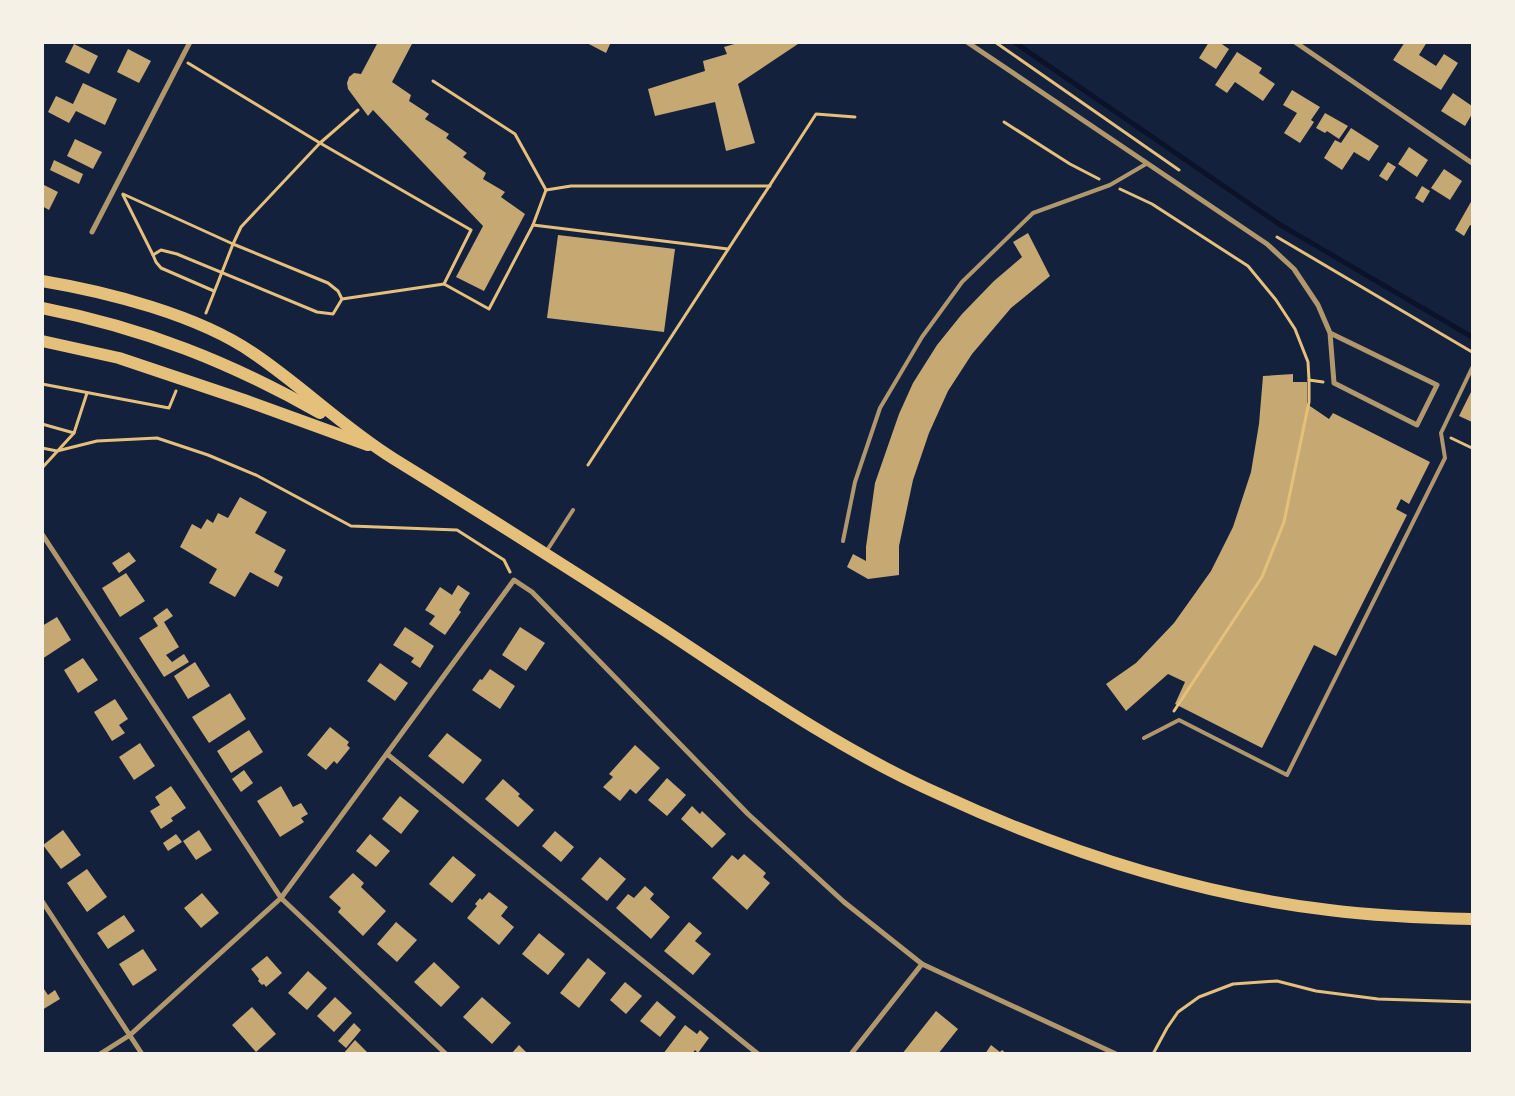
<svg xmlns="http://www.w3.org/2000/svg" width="1515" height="1096" font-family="'Open Sans',sans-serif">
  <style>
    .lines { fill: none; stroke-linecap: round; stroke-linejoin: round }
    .stream { stroke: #0b132b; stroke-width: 5 }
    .building { fill: #c6a872 }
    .path { stroke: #e5c07b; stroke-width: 3 }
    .service { stroke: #b1986c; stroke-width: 4 }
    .minor { stroke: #b1986c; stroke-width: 5 }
    .primary { stroke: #e5c07b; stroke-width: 12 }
  </style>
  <rect width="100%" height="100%" fill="#14213d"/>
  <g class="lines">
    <polyline class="stream" points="1014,42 1279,224 1472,337"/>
  </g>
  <g class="building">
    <polygon points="378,42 413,42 392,82 411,95 409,101 429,114 425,119 449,134 446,138 467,153 463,157 486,173 483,179 505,192 501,197 525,214 484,291 456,277 483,226 373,110 368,116 348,89 347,83 349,77 354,73 361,74"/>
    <polygon points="585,42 611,42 606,53"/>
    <polygon points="741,42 801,42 738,84 755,143 726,151 715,102 655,116 648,89 705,71 703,61 727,54 724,47"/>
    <polygon points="1209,42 1219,42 1229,49 1216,69 1199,58"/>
    <polygon points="1405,42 1427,42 1419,55 1436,66 1444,54 1458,63 1441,90 1393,60"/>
    <polygon points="74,44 98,56 89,74 65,62"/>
    <polygon points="128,49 151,61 139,83 117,72"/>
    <polygon points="1237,52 1262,68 1259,73 1275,84 1263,101 1235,82 1227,93 1215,85"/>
    <polygon points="83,83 117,99 105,125 76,111 69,123 48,112 56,96 73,104"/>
    <polygon points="1292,90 1320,107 1311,120 1314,122 1300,143 1284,133 1297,113 1283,105"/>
    <polygon points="1453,93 1472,106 1472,114 1465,126 1441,111"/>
    <polygon points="1325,113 1348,126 1339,139 1327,131 1325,133 1316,128"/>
    <polygon points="1351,128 1379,146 1369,161 1354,152 1342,170 1324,158 1335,140 1341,143"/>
    <polygon points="75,139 102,152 93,169 67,156"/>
    <polygon points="1409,147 1428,160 1417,177 1398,164"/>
    <polygon points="54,160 83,174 79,184 50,170"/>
    <polygon points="1388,162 1396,167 1387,181 1379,176"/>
    <polygon points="1444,169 1462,181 1450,200 1431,188"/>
    <polygon points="42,184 58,192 49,210 42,206"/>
    <polygon points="1422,186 1430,191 1423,203 1415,198"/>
    <polygon points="1472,200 1472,226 1470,225 1464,236 1455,230"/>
    <polygon points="1028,233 1050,276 1011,308 972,354 948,391 929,433 913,480 899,546 899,575 868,579 847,567 853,554 866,561 866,547 875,483 899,414 913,383 937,345 962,314 994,281 1022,257 1013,242"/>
    <polygon points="558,235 675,249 664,332 547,318"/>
    <polygon points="1293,374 1293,382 1307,382 1307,404 1329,419 1333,413 1430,462 1409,504 1401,499 1396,509 1407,515 1336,656 1314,645 1262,748 1175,704 1185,682 1168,674 1126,711 1106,684 1136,663 1174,623 1211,571 1233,527 1251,472 1259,424 1263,376"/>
    <polygon points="1472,390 1472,422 1459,416"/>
    <polygon points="240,497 267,512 255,533 286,550 274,572 283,577 278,587 250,572 235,597 209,583 217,569 180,547 192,524 201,529 207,519 213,523 218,513 228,518"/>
    <polygon points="129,552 136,561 119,573 112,563"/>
    <polygon points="126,573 145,601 120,617 102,588"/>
    <polygon points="458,585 470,593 459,610 461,612 445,635 429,624 435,616 425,610 440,587 452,595"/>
    <polygon points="167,608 173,616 164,622 179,647 166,655 172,662 184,654 189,662 164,677 139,638 158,626 153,618"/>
    <polygon points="57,617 71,640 42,659 42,626"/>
    <polygon points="405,627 434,646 420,668 411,662 414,658 393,645"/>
    <polygon points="520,627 545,643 526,671 502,655"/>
    <polygon points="83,658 98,680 78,693 64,670"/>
    <polygon points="195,662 210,686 188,699 174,676"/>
    <polygon points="380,663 408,683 395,701 367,681"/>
    <polygon points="490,669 515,686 500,709 472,690 480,679 482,680"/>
    <polygon points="230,693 246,719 209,743 192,717"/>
    <polygon points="115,699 128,719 119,725 125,733 112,741 94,712"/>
    <polygon points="330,727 349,742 347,745 350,748 337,764 334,761 326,770 307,755"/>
    <polygon points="249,730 263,752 231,773 217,751"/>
    <polygon points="447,733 482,760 463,784 428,756"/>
    <polygon points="140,743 155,766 134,780 119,757"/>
    <polygon points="635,745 660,768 636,794 630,789 620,801 603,787 613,777 609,774"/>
    <polygon points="244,770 253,783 241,792 232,779"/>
    <polygon points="667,778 686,795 667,816 648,800"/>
    <polygon points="503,779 520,794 518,796 534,810 518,827 485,799"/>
    <polygon points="171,786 186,808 171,818 173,821 161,829 150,811 160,805 155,797"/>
    <polygon points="281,786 293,807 301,803 308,814 301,818 304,822 280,837 257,801"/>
    <polygon points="400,796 419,811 401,834 382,819"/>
    <polygon points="692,806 700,814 702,811 726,834 712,848 681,819"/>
    <polygon points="63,830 81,855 61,869 43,845"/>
    <polygon points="199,830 212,850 196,860 183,841"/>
    <polygon points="555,831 574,847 561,862 542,846"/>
    <polygon points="176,834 182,842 168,851 163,843"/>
    <polygon points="370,834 390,851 376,867 356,851"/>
    <polygon points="744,854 766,873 763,877 770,883 747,910 712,878 732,855 738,860"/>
    <polygon points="453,856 476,875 452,903 429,884"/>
    <polygon points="600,857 626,879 607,901 581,879"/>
    <polygon points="87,869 107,897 87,912 67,883"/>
    <polygon points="353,873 364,883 361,887 386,911 363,936 338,912 341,908 329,897"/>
    <polygon points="645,886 654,894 650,899 670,917 651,939 616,908 628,894 634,898"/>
    <polygon points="489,892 508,907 501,916 514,927 499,945 467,918 477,906 475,904 480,898 482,900"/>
    <polygon points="202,893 219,913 201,928 184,908"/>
    <polygon points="124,915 135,931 108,949 97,933"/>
    <polygon points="396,922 417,940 397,962 377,944"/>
    <polygon points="689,922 702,933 695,941 711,954 693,975 664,951"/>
    <polygon points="539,933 565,954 548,975 522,954"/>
    <polygon points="143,949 157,970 133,986 119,964"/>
    <polygon points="267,956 282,973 266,987 264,984 262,985 258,981 259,979 251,969"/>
    <polygon points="588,958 606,973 579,1008 560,993"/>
    <polygon points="434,962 460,987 441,1007 414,982"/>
    <polygon points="308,971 327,988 307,1010 288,993"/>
    <polygon points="625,982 642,996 626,1014 610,1000"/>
    <polygon points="42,986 48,995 55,990 60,999 42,1010"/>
    <polygon points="335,997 352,1013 334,1032 317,1016"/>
    <polygon points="482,997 511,1023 492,1044 463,1017"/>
    <polygon points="657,1001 676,1017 660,1037 640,1021"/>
    <polygon points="252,1007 276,1034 256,1052 232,1025"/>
    <polygon points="936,1011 958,1029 938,1054 902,1054"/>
    <polygon points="354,1023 361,1030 346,1048 338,1041"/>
    <polygon points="685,1025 697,1034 700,1030 709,1038 698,1053 695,1050 692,1054 663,1054"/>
    <polygon points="355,1040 369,1054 343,1054"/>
    <polygon points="519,1045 528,1054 511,1054"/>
    <polygon points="991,1045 1000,1052 1002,1050 1007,1054 985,1054"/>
  </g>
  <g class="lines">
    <g class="path">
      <polyline points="995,42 1179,170"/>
      <polyline points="188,63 320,143 471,230 444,284 489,309 533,225 546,190 515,134 433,81"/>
      <polyline points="1004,122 1070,164 1099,179"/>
      <polyline points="1120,189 1152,204 1248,266 1276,300 1295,329 1308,362 1309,380 1323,382"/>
      <polyline points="546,190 571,186 770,186"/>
      <polyline points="123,194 233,244 328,283 338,291 342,299 333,314 317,312 177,254 161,250 153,255 156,262 161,268 214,291"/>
      <polyline points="123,195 153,255"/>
      <polyline points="533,225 728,249"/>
      <polyline points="1277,237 1472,352"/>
      <polyline points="342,299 444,284"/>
      <polyline points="206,313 233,244 241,227 320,143 358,110"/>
      <polyline points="42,384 169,408 176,391"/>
      <polyline points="42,424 74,433 42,468"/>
      <polyline points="74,433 87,393"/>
      <polyline points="1451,438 1472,448"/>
      <polyline points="42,448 57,451 97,441 157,438 208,455 256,475 351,526 457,530 504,560 510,572"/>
      <polyline points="588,465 816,114 855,117"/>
      <polyline points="1174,711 1262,577 1284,522 1309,402 1309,380"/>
      <polyline points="1153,1054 1167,1028 1178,1012 1199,997 1233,984 1277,981 1316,991 1378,999 1472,1002"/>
    </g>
    <g class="service">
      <polyline points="843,541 855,482 880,408 922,337 962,282 1033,213 1110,185 1146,164"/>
      <polyline points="546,552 573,510"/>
      <polyline points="1144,738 1179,720 1287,775 1445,458 1441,433 1472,368"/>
    </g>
    <g class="minor">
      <polyline points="967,42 1267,244 1294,269 1318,305 1330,333 1334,383 1417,425 1437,385 1330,333"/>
      <polyline points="1295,42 1472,163"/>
      <polyline points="92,232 190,42"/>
      <polyline points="42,534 281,898 446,1054"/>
      <polyline points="387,754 758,1054"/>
      <polyline points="42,901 142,1054"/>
      <polyline points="100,1054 130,1035 281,898 514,580 532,592 748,814 844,902 922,964 1116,1054"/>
      <polyline points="851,1054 922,964"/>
    </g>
    <g class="primary">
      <path d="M42 281C108 292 198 315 253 353 302 386 344 428 394 459 485 515 575 572 664 630 753 689 842 751 939 794 1062 851 1194 894 1329 910 1376 916 1425 918 1472 919"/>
      <path d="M42 308C144 328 230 362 320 413"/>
      <polyline points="42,341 119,358 244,400 368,445"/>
    </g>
  </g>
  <rect width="1515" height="1096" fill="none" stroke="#f6f1e7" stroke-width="88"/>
</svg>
